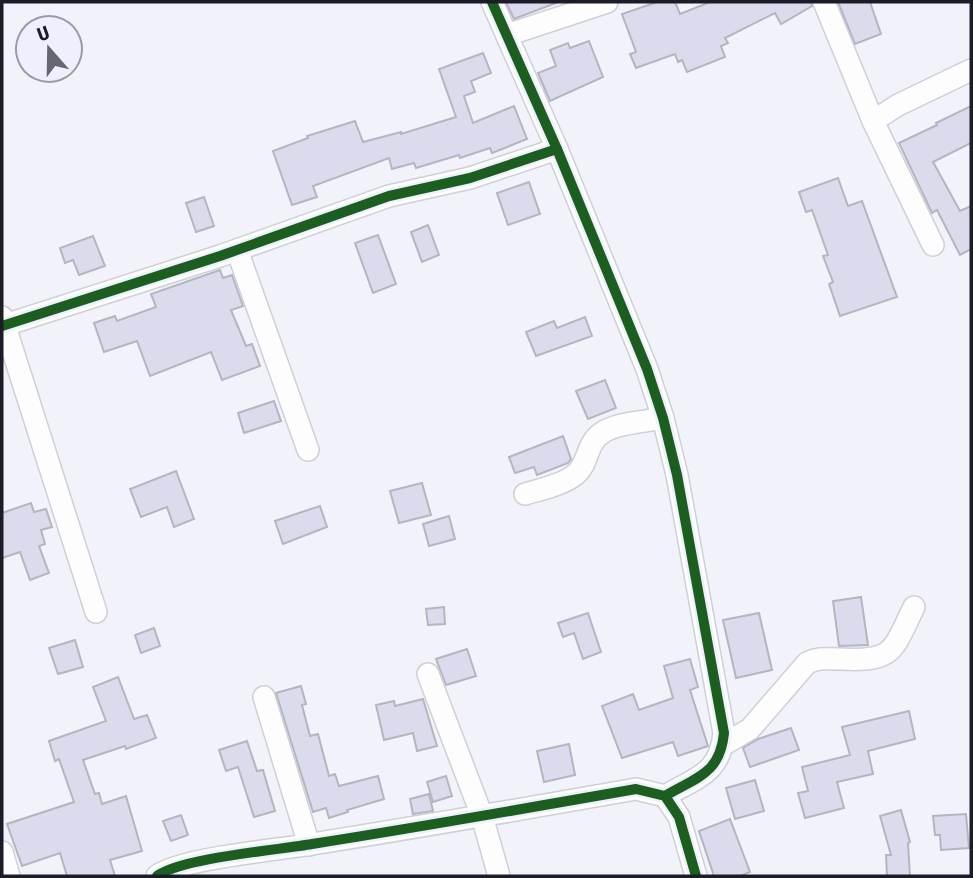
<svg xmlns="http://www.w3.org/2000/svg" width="973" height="878" font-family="'Fira Sans Condensed',sans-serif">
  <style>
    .building { fill: #dadbed; stroke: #b4b5bf; stroke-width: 2 }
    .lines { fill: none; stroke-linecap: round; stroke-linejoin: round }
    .street-casing { stroke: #cecfd8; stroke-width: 24 }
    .street { stroke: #fdfdfe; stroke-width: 21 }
    .cycleway-casing { stroke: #eff0fe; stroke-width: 15 }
    .cycleway { stroke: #1b5e20; stroke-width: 10 }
  </style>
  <rect width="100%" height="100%" fill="#f2f3fa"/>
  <g class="building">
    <polygon points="506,2 556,2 556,3 514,19"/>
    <polygon points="657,2 675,2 680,14 710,2 811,2 812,6 781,24 775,13 725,38 728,43 721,46 725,57 687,72 682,60 678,62 675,54 636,68 630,54 636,52 622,14"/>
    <polygon points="838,2 870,2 881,34 855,44"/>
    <polygon points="589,41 603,77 550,101 538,73 556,66 550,50 568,43 570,48"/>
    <polygon points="483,53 491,73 471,81 475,92 464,96 473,123 514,106 527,139 492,153 490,148 460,158 459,155 416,168 414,163 392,169 389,158 313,186 317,197 292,205 273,151 308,138 307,136 355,121 363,142 401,132 401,134 456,117 439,69"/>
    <polygon points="971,106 971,143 933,162 960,211 971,206 971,249 960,255 937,210 932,213 899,143 937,125 936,123"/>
    <polygon points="838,178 848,206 862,201 897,297 840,316 829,284 833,282 823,256 828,255 812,210 806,212 799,192"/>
    <polygon points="529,182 540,214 508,225 497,193"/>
    <polygon points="204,197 214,226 196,232 186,203"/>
    <polygon points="428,225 439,255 422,262 411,232"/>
    <polygon points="378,235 396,284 373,293 355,243"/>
    <polygon points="93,236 105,266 79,275 73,260 65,263 60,248"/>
    <polygon points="220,270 223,278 232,275 243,306 231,310 246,346 252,344 260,366 222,380 211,352 150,376 137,341 104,352 94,323 115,316 117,321 156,307 151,294"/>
    <polygon points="585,317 592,336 536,356 526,332 554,321 557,328"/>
    <polygon points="605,380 616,408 588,419 576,391"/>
    <polygon points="274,401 281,421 244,433 238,413"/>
    <polygon points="563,436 571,459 568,463 537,475 534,467 515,473 509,457"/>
    <polygon points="176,471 194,519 174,527 167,507 141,517 130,489"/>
    <polygon points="422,483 431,515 399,523 390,491"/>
    <polygon points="31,503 34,512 46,509 52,527 41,530 45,544 39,546 49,573 30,580 20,552 2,558 2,513"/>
    <polygon points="320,506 327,527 283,544 275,521"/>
    <polygon points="449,516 455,539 429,546 423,524"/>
    <polygon points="861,597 868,645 839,646 833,601"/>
    <polygon points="444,607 445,624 428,625 426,609"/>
    <polygon points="588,613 601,652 583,659 574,633 563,637 558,623"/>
    <polygon points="759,613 772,670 736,678 723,620"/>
    <polygon points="154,628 160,646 141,653 135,635"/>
    <polygon points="75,640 83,667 58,674 49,648"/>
    <polygon points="467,649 476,676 446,685 436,659"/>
    <polygon points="690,659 698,687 690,690 708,746 678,756 673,742 622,758 602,706 633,694 639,710 673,698 664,666"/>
    <polygon points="118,677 134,719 147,715 156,738 126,749 125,746 83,760 95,794 99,793 102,804 126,796 142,851 110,860 115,876 67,876 60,853 22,866 7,824 74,802 59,759 55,761 49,741 106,721 93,687"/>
    <polygon points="301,686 306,704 302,705 310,736 318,734 329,776 335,774 339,786 378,776 384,799 347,810 348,812 329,818 326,808 313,812 276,693"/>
    <polygon points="423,699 437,746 417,751 413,733 384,740 376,705 394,701 395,706"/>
    <polygon points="909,711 915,739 868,751 873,774 837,782 844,808 805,818 798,793 808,791 802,767 850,755 842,727"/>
    <polygon points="791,728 799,750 750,767 743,748 758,739"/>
    <polygon points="247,741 257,771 263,770 275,811 254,817 238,767 226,771 219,750"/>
    <polygon points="569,744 575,775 544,782 537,751"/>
    <polygon points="446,776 452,796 433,802 427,782"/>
    <polygon points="755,780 764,811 735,819 726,788"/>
    <polygon points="429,794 433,811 413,814 410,799"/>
    <polygon points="901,810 910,842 908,843 910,876 887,876 886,855 891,855 880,816"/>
    <polygon points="966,814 969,848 941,850 940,835 935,835 933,816"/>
    <polygon points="181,815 188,835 171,841 163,821"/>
    <polygon points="730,819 750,872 740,876 714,876 699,831"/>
  </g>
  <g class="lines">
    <defs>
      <g id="street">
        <path d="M492 2 557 149 647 369 663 418 677 475 724 733C720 774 697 777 665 796"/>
        <polyline points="824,2 873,121"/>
        <polyline points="507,35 607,2"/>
        <polyline points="933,245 873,121 898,105 971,70"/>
        <polyline points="237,250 308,450"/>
        <polyline points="2,317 96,612"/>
        <polyline points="2,326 220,256 389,196 470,178 557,149"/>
        <path d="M525 494C541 489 563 485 576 474 590 462 585 442 605 431 621 422 645 422 663 418"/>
        <polyline points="428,674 482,816 499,876"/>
        <polyline points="264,697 309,845"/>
        <path d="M723 745 750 729 807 663C819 657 827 659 839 659 894 662 892 652 914 607"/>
        <polyline points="2,852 9,876"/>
        <path d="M157 876C181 858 278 850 312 844 420 827 528 808 636 789L665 796 679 817 696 876"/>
      </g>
    </defs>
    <use href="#street" class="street-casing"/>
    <use href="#street" class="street"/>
    <defs>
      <g id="cycleway">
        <path d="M492 2 557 149 647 369 663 418 677 475 724 733C720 774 697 777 665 796"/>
        <polyline points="2,326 220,256 389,196 470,178 557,149"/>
        <path d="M157 876C181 858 278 850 312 844 420 827 528 808 636 789L665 796 679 817 696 876"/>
      </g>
    </defs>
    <use href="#cycleway" class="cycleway-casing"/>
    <use href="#cycleway" class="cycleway"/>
  </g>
  <rect width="973" height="878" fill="none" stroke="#1c1c28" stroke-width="7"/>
  <g transform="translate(49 49) rotate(340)"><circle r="33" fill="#eff0fe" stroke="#9b9ba8" stroke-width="2"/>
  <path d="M0-5L12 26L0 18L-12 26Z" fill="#676772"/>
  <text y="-10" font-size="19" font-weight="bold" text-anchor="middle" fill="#1c1c28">U</text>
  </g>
</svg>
